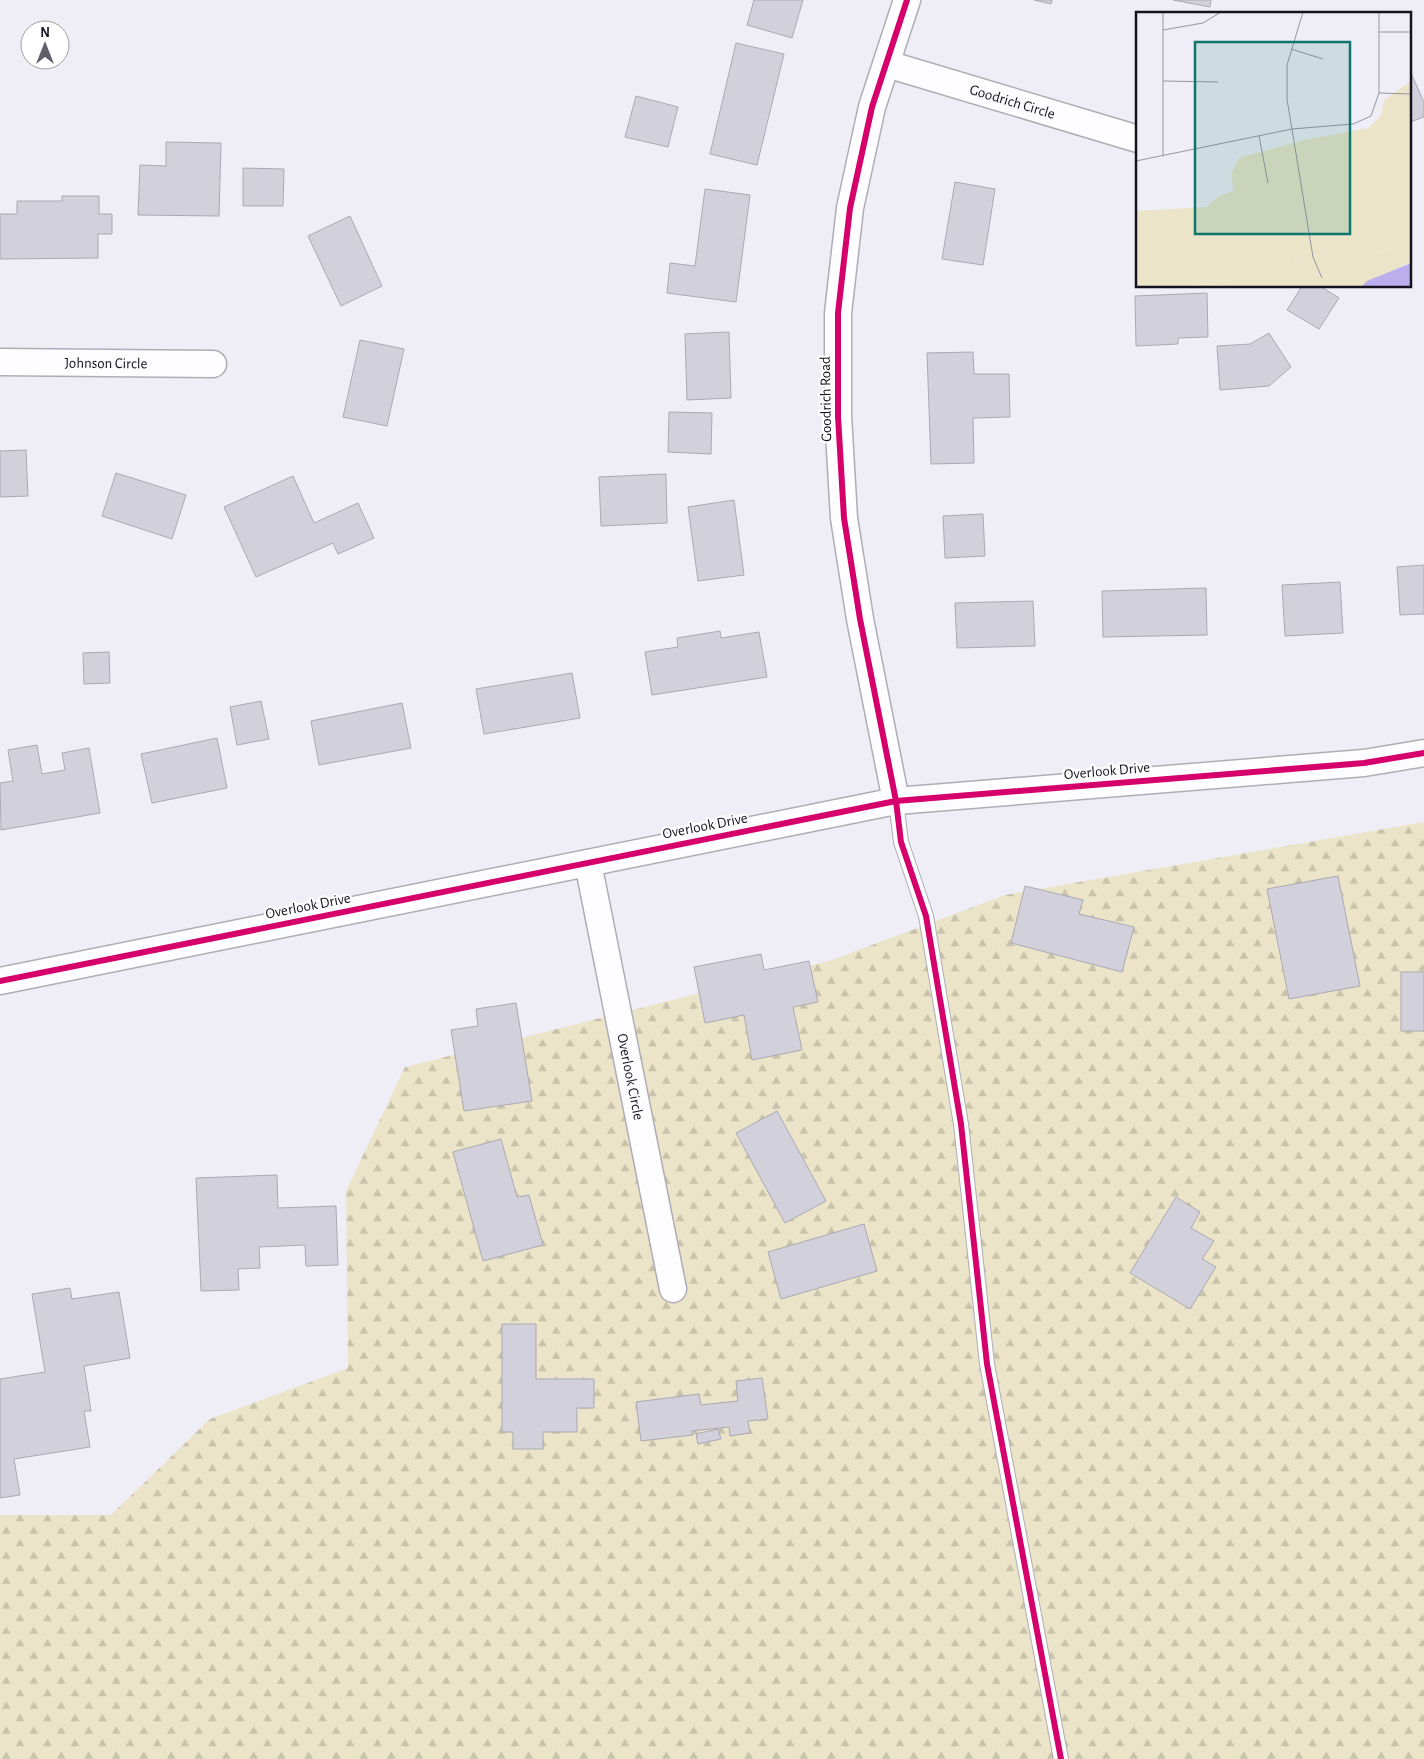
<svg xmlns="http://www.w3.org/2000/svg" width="1424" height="1759" font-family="'Alegreya Sans',sans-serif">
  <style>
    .forest { fill: url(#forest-firs) }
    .building { fill: #d2d1db; stroke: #aaa8b2 }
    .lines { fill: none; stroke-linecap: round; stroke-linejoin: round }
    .service-casing { stroke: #aeadb6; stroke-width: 16 }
    .minor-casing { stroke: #aeadb6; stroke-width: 29 }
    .service { stroke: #fdfcfe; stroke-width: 14 }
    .minor { stroke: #fdfcfe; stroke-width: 26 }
    .cycleway-casing { stroke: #fff; stroke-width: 9 }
    .cycleway { stroke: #d6006c; stroke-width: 6 }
    .labels { text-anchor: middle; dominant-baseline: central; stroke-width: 4.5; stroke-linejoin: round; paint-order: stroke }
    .street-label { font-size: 15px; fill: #14121e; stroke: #fff }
    .inset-road { fill: none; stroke: #9796a0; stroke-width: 1 }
    .view { fill: #0f766e; fill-opacity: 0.15; stroke: #0f766e; stroke-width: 2.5 }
    .inset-edge { fill: none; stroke: #14121e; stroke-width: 2.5 }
  </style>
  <defs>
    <pattern id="forest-firs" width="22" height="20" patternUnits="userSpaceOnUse" patternTransform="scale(1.25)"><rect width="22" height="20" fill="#ebe4c8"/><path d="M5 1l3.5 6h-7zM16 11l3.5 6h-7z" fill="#c9c3ab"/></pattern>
  </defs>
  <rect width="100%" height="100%" fill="#efeef6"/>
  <polygon class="forest" points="1424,822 1424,1759 0,1759 0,1515 111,1515 210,1419 348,1368 346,1191 405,1067 832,960 1005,895"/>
  <g class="building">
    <polygon points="754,0 803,0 792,38 747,25"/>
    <polygon points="1034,0 1052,0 1051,4"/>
    <polygon points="1173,0 1211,0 1210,7"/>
    <polygon points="736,43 784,54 757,165 710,154"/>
    <polygon points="1410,71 1424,102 1424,117 1410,122"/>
    <polygon points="636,96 678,107 668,147 625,137"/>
    <polygon points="166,142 221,143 219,216 138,215 140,165 166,166"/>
    <polygon points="243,168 284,169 283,206 243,206"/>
    <polygon points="955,182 995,189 983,265 942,259"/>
    <polygon points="705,189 750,195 736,302 667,293 670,263 695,266"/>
    <polygon points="62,196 99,196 99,214 112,214 112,234 98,234 98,258 0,259 0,214 17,214 17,201 62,201"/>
    <polygon points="350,216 382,286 341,306 308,236"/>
    <polygon points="1302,286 1320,286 1339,298 1319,329 1287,310"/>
    <polygon points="1207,293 1208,337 1178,338 1178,344 1136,346 1135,296"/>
    <polygon points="729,332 731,398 687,400 685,334"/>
    <polygon points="1269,333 1291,367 1269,386 1220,390 1217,346 1250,344"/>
    <polygon points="360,340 404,349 387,426 343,417"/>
    <polygon points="973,352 974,374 1009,374 1010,417 973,418 974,463 931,464 927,353"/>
    <polygon points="669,412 712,413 711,454 668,452"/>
    <polygon points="26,450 28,496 0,497 0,451"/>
    <polygon points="116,473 186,495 172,539 102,516"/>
    <polygon points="666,474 667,523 601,526 599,477"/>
    <polygon points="293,476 314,523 358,503 374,538 338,554 333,543 256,577 224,507"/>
    <polygon points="734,500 744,575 698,581 688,507"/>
    <polygon points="983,514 985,556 945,558 943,516"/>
    <polygon points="1424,565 1424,614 1400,615 1397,567"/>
    <polygon points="1340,582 1343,633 1285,636 1282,585"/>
    <polygon points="1206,588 1207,635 1103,637 1102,591"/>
    <polygon points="1033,601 1035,646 957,648 955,603"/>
    <polygon points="720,631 721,638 759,632 767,677 652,695 645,652 678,647 677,638"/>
    <polygon points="109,652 110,683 84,684 83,653"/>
    <polygon points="572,673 580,718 484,734 476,689"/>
    <polygon points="261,701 269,739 237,745 230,707"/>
    <polygon points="402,703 411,748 319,765 311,721"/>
    <polygon points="217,738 227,788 152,803 141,754"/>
    <polygon points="37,745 42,774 65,770 62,753 89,748 100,813 1,830 0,783 13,781 8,750"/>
    <polygon points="1338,876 1360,986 1289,999 1267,889"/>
    <polygon points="1025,886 1083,900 1079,914 1134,927 1122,972 1011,943"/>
    <polygon points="761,954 764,970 809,961 818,1002 793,1007 802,1050 752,1060 744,1015 705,1023 694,967"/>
    <rect x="1401" y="972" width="23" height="59"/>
    <polygon points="516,1003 532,1101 464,1111 451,1030 478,1026 476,1009"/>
    <polygon points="777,1111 826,1201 785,1223 736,1133"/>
    <polygon points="501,1139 517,1197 529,1195 543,1245 483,1261 453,1152"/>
    <polygon points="277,1175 278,1208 336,1206 338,1265 306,1266 305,1245 259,1247 260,1268 238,1269 239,1290 201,1291 196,1178"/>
    <polygon points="1176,1197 1200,1212 1191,1228 1214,1241 1202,1259 1216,1267 1190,1309 1130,1273"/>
    <polygon points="864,1224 877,1271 781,1299 768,1252"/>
    <polygon points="70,1288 72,1299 119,1292 130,1358 84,1366 91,1411 84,1411 90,1447 14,1459 20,1495 0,1498 0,1379 45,1372 32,1294"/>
    <polygon points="502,1324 536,1324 536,1379 594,1379 594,1408 577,1408 577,1432 543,1432 543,1449 513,1449 513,1432 502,1432"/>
    <polygon points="762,1378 768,1419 748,1421 750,1433 730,1436 729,1427 692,1431 693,1435 641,1441 636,1402 699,1394 701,1405 738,1401 736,1381"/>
    <polygon points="718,1429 721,1439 698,1444 696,1434"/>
  </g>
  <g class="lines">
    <defs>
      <polyline id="service" points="896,801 901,842 926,916 961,1124 987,1364 1061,1759"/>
      <g id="minor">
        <path id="s1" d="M887 64 1138 139"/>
        <path id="s2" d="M0 362 213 364"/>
        <polyline points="896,801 860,619 844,518 838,416 838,313 850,208 872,107 907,0"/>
        <path id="s3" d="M588 863 673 1289"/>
        <polyline points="0,981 896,801 1364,763 1424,753"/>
      </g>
    </defs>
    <use href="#service" class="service-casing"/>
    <use href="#minor" class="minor-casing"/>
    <use href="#service" class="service"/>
    <use href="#minor" class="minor"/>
    <defs>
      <g id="cycleway">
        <polyline points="907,0 872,107 850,208 838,313 838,416 844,518 860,619 896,801 901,842 926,916 961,1124 987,1364 1061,1759"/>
        <polyline points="0,981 896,801 1364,763 1424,753"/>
      </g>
    </defs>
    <use href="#cycleway" class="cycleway-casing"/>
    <use href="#cycleway" class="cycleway"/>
  </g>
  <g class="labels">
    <g class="street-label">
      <text stroke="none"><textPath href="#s1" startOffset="131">Goodrich Circle</textPath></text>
      <text stroke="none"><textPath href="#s2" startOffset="106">Johnson Circle</textPath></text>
      <text transform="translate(826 399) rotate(-91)">Goodrich Road</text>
      <text transform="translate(1107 771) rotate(-5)">Overlook Drive</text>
      <text transform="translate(705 826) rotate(-11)">Overlook Drive</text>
      <text transform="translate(308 906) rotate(-11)">Overlook Drive</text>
      <text stroke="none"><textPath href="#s3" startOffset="218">Overlook Circle</textPath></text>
    </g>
  </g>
  <g transform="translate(1136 12)">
    <rect width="275" height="275" fill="#efeef6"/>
    <path d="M275 69V251L270 252 257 236 235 242 212 259 200 261 168 259 159 244 113 241 104 259 94 268 54 275H0V193L3 199 71 195 82 185 97 179 96 160 103 146 168 128 233 116 245 103 248 88Z" fill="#ebe4c8"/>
    <path d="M132 227 148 229 168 259H212L235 242 258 236 270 252 225 275H54L94 268 104 259 113 241Z" fill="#ebe4c8"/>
    <path d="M275 251V275H225L231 269Z" fill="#baafec"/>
    <path class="inset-road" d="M167 0 151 53V87L177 245 186 266M27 18 67 11 85 0M243 20H275M155 37 187 47M27 69 82 70M243 81 275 82M123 124 132 171M27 144V0M0 149 156 117 217 112 235 104 243 81V0"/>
    <path class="view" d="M59 30H214V222H59Z"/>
    <rect width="275" height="275" class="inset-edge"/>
  </g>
  <g transform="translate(45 45)"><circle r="24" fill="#ffffff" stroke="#a1a0a5"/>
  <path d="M0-4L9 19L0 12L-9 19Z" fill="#615f6a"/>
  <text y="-8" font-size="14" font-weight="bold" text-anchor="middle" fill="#14121e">N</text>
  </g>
</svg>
